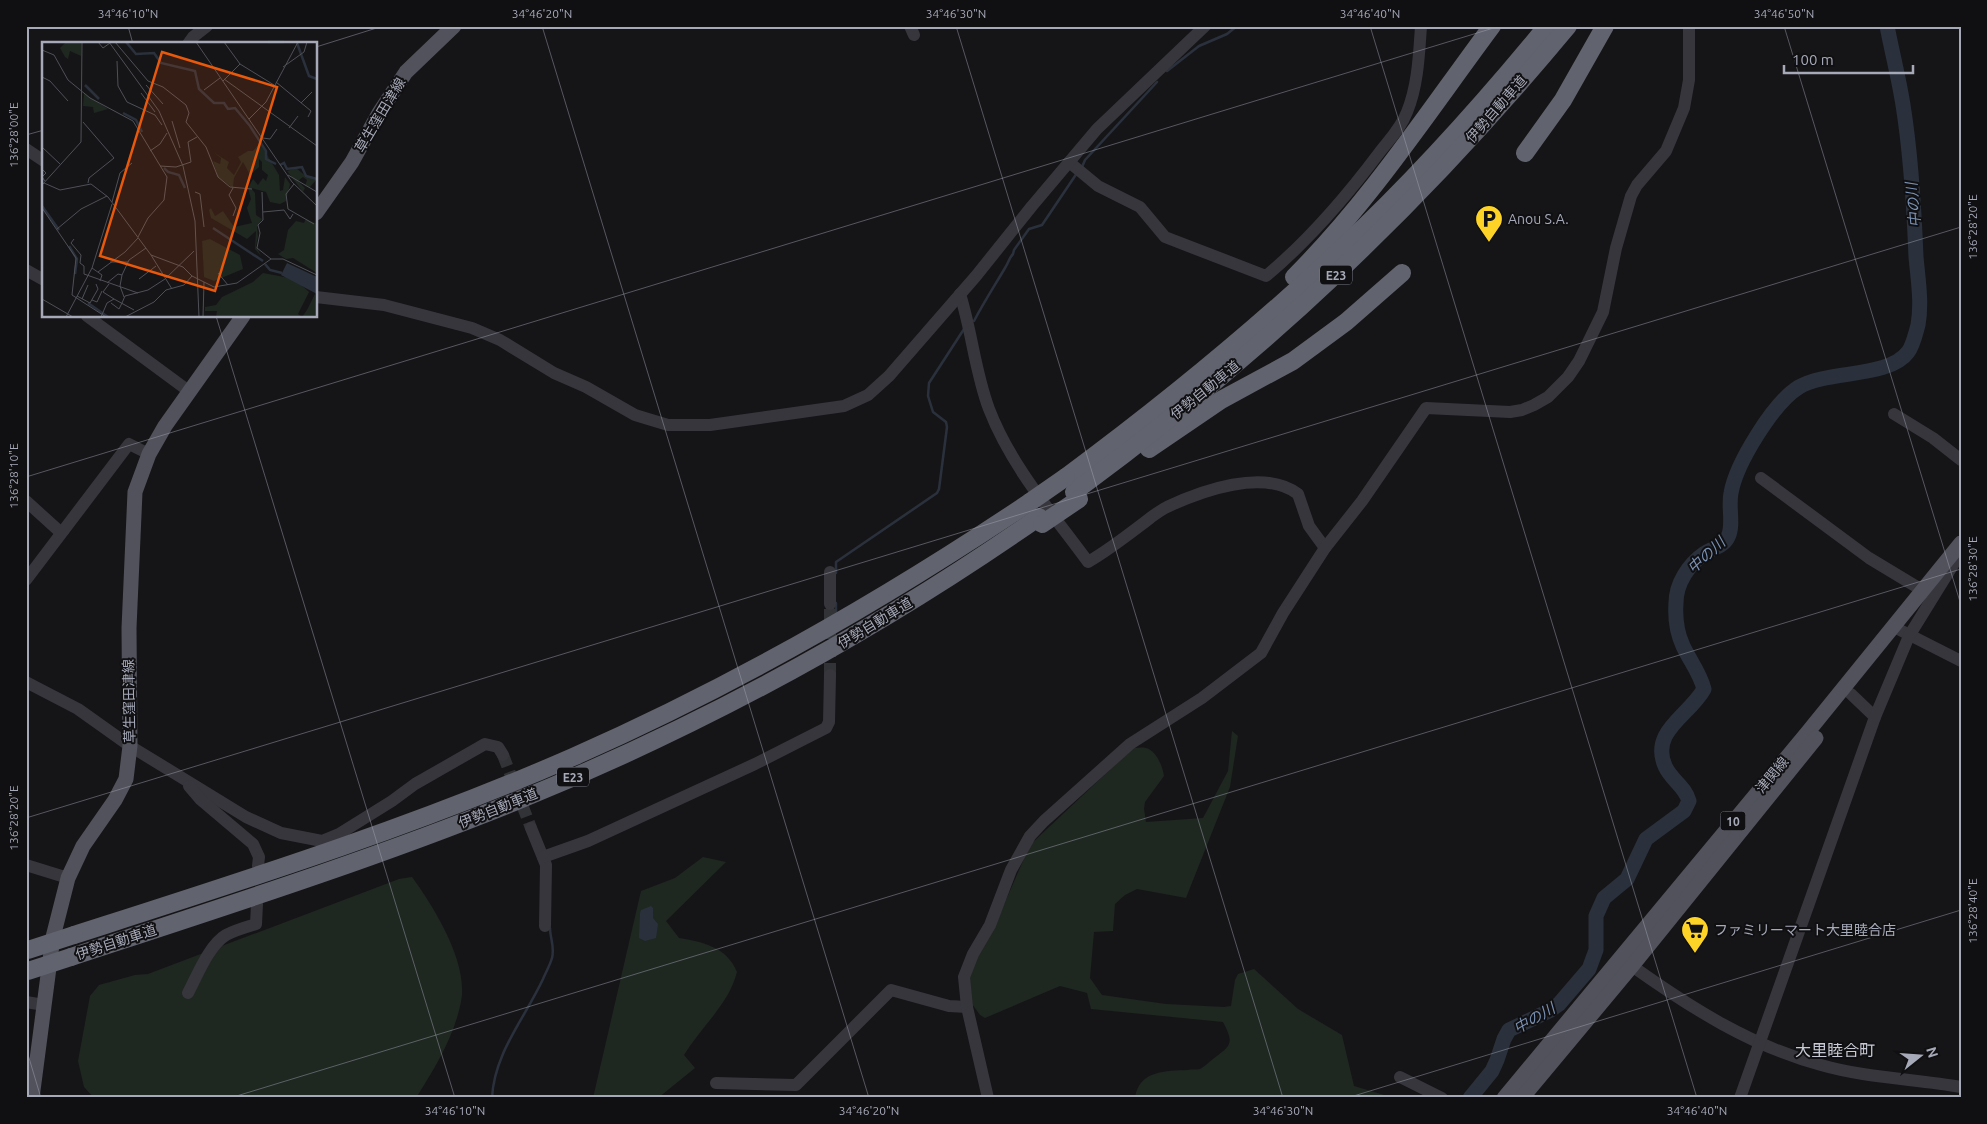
<svg xmlns="http://www.w3.org/2000/svg" width="1987" height="1124" font-family="Ubuntu,'Noto Sans JP',sans-serif">
  <style>
    .green { fill: #1f2721 }
    .water { fill: #2a313c }
    .lines { fill: none; stroke-linecap: round; stroke-linejoin: round }
    .stream { stroke: #2a313c; stroke-width: 2.5 }
    .river { stroke: #2a313c; stroke-width: 15 }
    .minor-tunnel { stroke: #323337; stroke-width: 12; stroke-dasharray: 12 6; stroke-linecap: butt }
    .minor { stroke: #36363c; stroke-width: 12 }
    .major { stroke: #51525b; stroke-width: 15 }
    .highway { stroke: #61636e; stroke-width: 18 }
    .highway-bridge { stroke: #61636e; stroke-width: 18 }
    .ticks { fill: none; stroke: #a6a9b8; stroke-width: 1; stroke-opacity: 0.45 }
    .labels { text-anchor: middle; dominant-baseline: central; stroke-width: 4; stroke-linejoin: round; paint-order: stroke }
    .shield { fill: #101012; stroke: #797b86; stroke-width: 1 }
    .shield-label { font-size: 12px; font-weight: bold; fill: #a6a9b8 }
    .street-label { font-size: 14px; fill: #a6a9b8; stroke: #101012 }
    .poi-label { font-size: 14px; fill: #a6a9b8; stroke: #101012; text-anchor: start }
    .water-label { font-size: 15px; font-style: italic; fill: #7b92b5; stroke: #101012 }
    .quarter-label { font-size: 16px; fill: #c7c9d4; stroke: #101012 }
    .inset-river { fill: none; stroke: #2a313c; stroke-width: 2.5 }
    .inset-road { fill: none; stroke: #4f5057; stroke-width: 1 }
    .view { fill: #e8590c; fill-opacity: 0.15; stroke: #e8590c; stroke-width: 2.5 }
    .inset-edge { fill: none; stroke: #a6a9b8; stroke-width: 2.5 }
    .neatline { fill: none; stroke: #a6a9b8; stroke-width: 2 }
    .ticks-label { font-size: 12px; text-anchor: middle; fill: #a6a9b8 }
  </style>
  <rect width="100%" height="100%" fill="#151517"/>
  <g class="green">
    <path d="M1232 731 1238 736 1230 787 1186 898 1137 889 1125 895 1115 904 1113 931 1094 932 1090 978 1102 995 1166 1004 1224 1007 1231 1006 1235 980 1238 974 1254 969 1298 1009 1342 1035 1354 1086 1394 1098H1135C1139 1070 1166 1071 1188 1070 1192 1069 1197 1070 1200 1069 1204 1067 1209 1062 1213 1059 1232 1045 1234 1043 1223 1022L1091 1009 1087 993 1060 986 985 1018 980 1015 972 1004 968 984 975 958 995 925 1030 845 1133 748C1137 748 1142 747 1146 748 1156 750 1163 767 1164 776L1145 802 1144 809 1146 822 1203 818 1228 771Z"/>
    <path d="M703 857 726 862 666 921 679 938C703 942 727 947 737 972 729 1004 701 1027 684 1055L695 1068 658 1098H593L641 891 675 878Z"/>
    <path d="M412 877C434 907 469 963 461 1002 454 1037 435 1068 416 1098H94L84 1087 78 1061 90 996 99 985 135 975 148 974 399 879Z"/>
  </g>
  <polygon class="water" points="651,906 653,908 653,918 658,924 656,938 645,941 639,938 640,913 641,910"/>
  <g class="lines">
    <g class="stream">
      <polyline points="1167,71 1199,46 1227,34 1237,26"/>
      <polyline points="1082,167 1085,160 1157,82"/>
      <path d="M974 321C984 302 995 285 1005 268 1009 262 1009 258 1013 254L1014 250 1029 229 1042 225 1077 173"/>
      <polyline points="836,573 836,562 937,493 939,489 947,427 946,422 933,412 928,396 929,383 964,329"/>
      <polyline points="836,615 836,603"/>
      <path d="M492 1098C494 1053 525 1018 543 979 546 972 550 965 552 958 555 947 550 938 550 928"/>
    </g>
    <path class="river" d="M1470 1098 1492 1071 1497 1060 1504 1039 1509 1030 1549 1011 1559 1004 1589 969 1596 950V916L1604 898 1627 879 1646 839 1684 811 1689 801C1685 786 1671 780 1665 766 1650 731 1689 716 1704 689 1700 673 1690 661 1683 646 1677 633 1675 617 1676 603 1676 583 1689 564 1705 553 1713 548 1724 546 1728 537 1734 525 1728 507 1731 493 1736 464 1773 403 1799 387 1828 370 1889 378 1908 352 1913 346 1916 332 1918 325 1922 303 1918 279 1916 257 1914 206 1911 155 1903 105 1899 79 1892 52 1887 26"/>
    <g class="minor-tunnel">
      <polyline points="830,675 830,604"/>
      <polyline points="503,755 531,828"/>
    </g>
    <g class="minor">
      <polyline points="910,26 914,35"/>
      <polyline points="188,44 193,37 207,26"/>
      <polyline points="26,149 44,161"/>
      <path d="M1069 162 1098 186 1140 207 1165 237 1266 276C1308 241 1346 197 1379 153 1389 140 1401 128 1407 112 1418 85 1419 55 1421 26"/>
      <polyline points="26,270 44,280"/>
      <path d="M960 294C972 332 975 372 989 409 1011 466 1052 513 1088 562 1107 551 1124 538 1141 525 1149 519 1157 512 1167 507 1201 491 1264 468 1298 494L1309 526 1325 548"/>
      <polyline points="316,297 384,305 472,328 500,340 554,373 586,387 635,415 668,425 710,425 844,406 868,395 889,376 976,276 1032,206 1097,129 1205,26"/>
      <polyline points="87,316 190,392"/>
      <polyline points="1894,414 1933,438 1961,460"/>
      <polyline points="1761,478 1869,558 1922,590"/>
      <polyline points="26,501 58,530 63,531"/>
      <polyline points="26,580 129,444 149,454"/>
      <polyline points="830,604 830,572"/>
      <polyline points="1894,627 1961,661"/>
      <polyline points="26,682 78,709 130,746 246,817 281,833 322,841 339,834 392,801 415,784 485,744 498,747 503,755"/>
      <polyline points="1851,694 1875,717"/>
      <polyline points="189,786 201,800 253,844 259,857 258,866"/>
      <polyline points="531,828 546,865 545,926"/>
      <polyline points="543,857 588,841 755,764 826,728 829,722 830,675"/>
      <polyline points="26,865 68,878"/>
      <path d="M1625 959 1632 966C1691 1008 1751 1046 1821 1065 1866 1078 1915 1079 1961 1087"/>
      <path d="M188 993C197 976 209 945 226 935 235 930 246 927 256 924L257 904"/>
      <polyline points="26,1002 44,1005"/>
      <polyline points="1400,1077 1442,1098"/>
      <polyline points="716,1083 796,1085 891,990 949,1006 967,1007"/>
      <polyline points="988,1098 967,1007 964,977 973,954 990,925 1011,870 1030,836 1044,821 1130,744 1202,698 1261,653 1283,613 1325,548 1362,501 1426,408 1510,412 1522,410 1534,405 1548,397 1568,377 1579,361 1603,312 1616,248 1631,196 1637,185 1666,151 1684,108 1689,80 1689,26"/>
      <polyline points="1740,1098 1875,717 1909,636 1956,560"/>
    </g>
    <g class="major">
      <polyline points="316,213 352,162 379,113 406,72 454,26"/>
      <polyline points="32,1098 53,937 68,878 83,846 115,800 126,779 130,746 129,628 135,492 149,454 165,426 243,316"/>
      <polyline points="1504,1098 1807,733 1961,543"/>
      <polyline points="1522,1098 1632,966 1816,738"/>
    </g>
    <g class="highway">
      <polyline points="1525,153 1563,100 1605,26"/>
      <path d="M1294 277C1370 201 1428 112 1492 26"/>
      <polyline points="1149,449 1221,400 1293,361 1346,322 1402,273"/>
      <path d="M1066 477C1162 406 1255 330 1342 248 1416 179 1483 104 1547 26"/>
      <path d="M1074 492C1261 355 1420 204 1568 26"/>
      <path d="M74 935C242 881 411 828 573 757 734 686 884 600 1030 502"/>
      <path d="M71 957C220 908 371 860 517 801 701 726 876 631 1039 517"/>
    </g>
    <g class="highway-bridge">
      <polyline points="1030,502 1066,477"/>
      <polyline points="1042,524 1079,499"/>
      <polyline points="28,950 74,935"/>
      <polyline points="28,971 71,957"/>
    </g>
  </g>
  <path class="ticks" d="M128 26 133 44M542 26 869 1098M956 26 1283 1098M1370 26 1697 1098M1784 26 1961 605M316 47 383 26M26 135 44 130M216 316 455 1098M26 477 1500 26M26 818 1961 227M26 1048 41 1098M230 1098 1961 569M1347 1098 1961 910"/>
  <defs>
    <symbol id="parking-pin" viewBox="-11 -11 22 30"><path d="M0 17L-7.5 6A9.5 9.5 0 1 1 7.5 6Z" fill="#fdd327" stroke="#101012"/><path d="M-3.5-5.5H1a3.5 3.5 0 0 1 0 7H-1V5.5H-3.5ZM-1-3.4V-.6H.8a1.4 1.4 0 0 0 0-2.8Z" fill="#111"/></symbol>
    <symbol id="supermarket-pin" viewBox="-11 -11 22 30"><path d="M0 17L-7.5 6A9.5 9.5 0 1 1 7.5 6Z" fill="#fdd327" stroke="#101012"/><path d="M-6-5.5h2.5l.6 2H6L4.5 2H-2.5L-4.4-4H-6ZM-1.5 3.2a1.3 1.3 0 1 0 .1 0ZM3 3.2a1.3 1.3 0 1 0 .1 0Z" fill="#111"/></symbol>
  </defs>
  <g fill-rule="evenodd">
    <use href="#parking-pin" x="1473" y="203" width="32" height="43"/>
    <use href="#supermarket-pin" x="1679" y="914" width="32" height="43"/>
  </g>
  <g class="labels">
    <g class="shield">
      <rect x="1320" y="265.5" width="32" height="19" rx="4"/>
      <rect x="557" y="767.5" width="32" height="19" rx="4"/>
      <rect x="1720.5" y="811.5" width="25" height="19" rx="4"/>
    </g>
    <g class="shield-label">
      <text x="1336" y="275">E23</text>
      <text x="573" y="777">E23</text>
      <text x="1733" y="821">10</text>
    </g>
    <g class="street-label">
      <text transform="translate(1496 109) rotate(-49)">伊勢自動車道</text>
      <text transform="translate(380 115) rotate(-59)">草生窪田津線</text>
      <text transform="translate(1205 390) rotate(-39)">伊勢自動車道</text>
      <text transform="translate(875 623) rotate(-31)">伊勢自動車道</text>
      <text transform="translate(129 701) rotate(-91)">草生窪田津線</text>
      <text transform="translate(1772 775) rotate(-50)">津関線</text>
      <text transform="translate(498 808) rotate(-22)">伊勢自動車道</text>
      <text transform="translate(116 942) rotate(-18)">伊勢自動車道</text>
    </g>
    <g class="poi-label">
      <text x="1508" y="219">Anou S.A.</text>
      <text x="1714" y="930">ファミリーマート大里睦合店</text>
    </g>
    <g class="water-label">
      <text transform="translate(1913 205) rotate(-95)">中の川</text>
      <text transform="translate(1706 555) rotate(-43)">中の川</text>
      <text transform="translate(1534 1018) rotate(-30)">中の川</text>
    </g>
    <g class="quarter-label">
      <text x="1835" y="1050">大里睦合町</text>
    </g>
  </g>
  <g transform="translate(42 42)">
    <rect width="275" height="275" fill="#151517"/>
    <path d="M24 0H39V14L28 9 26 17 23 15 18 6ZM42 51 66 67 52 71 51 65 41 64ZM218 101 237 133 238 149 241 148 243 135 248 142 244 159 238 162 228 160 224 150 209 146 213 151 214 173 220 177 215 185 216 194 214 204 219 214 213 207 214 189 205 197 169 176 167 168 169 166 173 174 181 169 192 185 210 181 205 166 209 157 206 146 211 137 216 143 221 136 224 139 226 133 220 128V120L217 117V125L208 133 201 120 192 136 191 146 176 135 171 119 178 122 179 116 171 110 187 120 185 126 192 133 199 120 196 115 206 109H211ZM254 126 265 135 275 137 268 145 263 144 265 138 261 135 256 139 263 146 261 150 245 129ZM264 177 275 182V231L251 216 244 217 236 212 242 208 246 188 254 179 262 181ZM168 197 198 213 201 227 172 239 162 235 160 199ZM221 231 253 237 267 250 256 272 260 275H174L175 269H163V265L174 263 180 255 211 240ZM273 252 275 275H260L265 268Z" fill="#1f2721"/>
    <path d="M245 221 275 235V252L239 233Z" fill="#2a313c"/>
    <path class="inset-river" d="M84 0 94 12 112 11 119 21 153 29 157 47 172 61H182L186 67 193 66 208 84 224 109V117L234 122M226 0H242M255 1 267 34 275 37M43 43 57 57M81 71 94 78 100 90M238 123 242 121 245 127 260 125 264 134 275 137M122 126 126 130 137 133 143 146M0 164 17 188M171 186 221 219M27 204 35 217 33 232M223 222 228 228 240 231M46 261 66 275"/>
    <path class="inset-road" d="M56 0 61 6 68 1M67 0 117 69 141 124 153 179 157 275M73 0 106 39 121 45 144 63 147 71 144 80 164 105 176 135 188 145 210 147M154 0 250 140 275 164M182 0 198 22 232 43M0 8 12 13 26 38 48 56 91 79 125 135 122 158 106 176 96 195M75 19 76 44 85 60 113 73 120 83M241 25 262 10 265 0M0 35 8 39 26 59M182 37 275 104M181 39 198 22M234 40 269 69 266 75M104 43 121 62M162 48 178 36M99 51 113 70M259 61 270 50M207 77 224 60 256 0M130 79 138 106M41 80 72 116 47 136 46 141M247 86 256 74M221 96 228 97 235 87M0 105 18 122M108 109 118 102 125 91M118 124 134 125 149 120 146 100 155 95M0 127 4 131 0 135 3 139M246 133 275 150M2 141 18 148 49 142 66 155 109 213 141 225 150 234 172 245 195 241 229 217H241L275 233M252 142 244 152 246 167 272 182M0 143 39 100 40 0M153 150 158 152 162 185M220 150 221 178 216 183 218 191 215 206 229 217M70 160 78 131 90 121M0 166 34 216 30 253 64 275M221 170 242 168 248 177 251 172M191 174 194 166 187 153 191 146M15 187 39 167 65 154M32 197 29 201 39 213 38 221 42 224V232L96 251M109 213 130 247M68 220H86M50 226 60 233 58 239M56 230 83 210 96 196M176 231 186 243M97 237 114 224M65 241 76 232 80 233M35 254 48 261 56 247 54 242M82 255 78 244 80 233 87 218 104 206M0 257 31 275M40 257 46 243M72 257 92 268M50 258 55 260 60 249M69 261 77 267 80 261M80 261 83 254 106 248 123 237 152 209M24 275 50 226 70 162M59 275 65 261 72 257 61 250 67 242M83 275 112 260 124 248 142 243 150 234M161 275 162 240"/>
    <path class="view" d="M120 10 235 45 173 249 58 214Z"/>
    <rect width="275" height="275" class="inset-edge"/>
  </g>
  <rect width="1987" height="1124" fill="none" stroke="#101012" stroke-width="55"/>
  <g transform="translate(1920 1056) rotate(73)" stroke="#101012" stroke-width="4" paint-order="stroke">
  <path d="M0-4L9 19L0 12L-9 19Z" fill="#a6a9b8"/>
  <text y="-8" font-size="14" font-weight="bold" text-anchor="middle" fill="#a6a9b8">N</text>
  </g>
  <path d="M1784 65v8h129v-8" fill="none" stroke="#a6a9b8" stroke-width="2.5"/>
  <text x="1792" y="65" font-size="15" fill="#a6a9b8" stroke="#101012" stroke-width="4" paint-order="stroke">100 m</text>
  <rect x="28" y="28" width="1932" height="1068" class="neatline"/>
  <g class="ticks-label">
    <text x="128" y="18">34°46'10"N</text>
    <text x="542" y="18">34°46'20"N</text>
    <text x="956" y="18">34°46'30"N</text>
    <text x="1370" y="18">34°46'40"N</text>
    <text x="1784" y="18">34°46'50"N</text>
    <text transform="translate(14 135) rotate(-90)" y="4">136°28'00"E</text>
    <text transform="translate(1973 227) rotate(-90)" y="4">136°28'20"E</text>
    <text transform="translate(14 476) rotate(-90)" y="4">136°28'10"E</text>
    <text transform="translate(1973 569) rotate(-90)" y="4">136°28'30"E</text>
    <text transform="translate(14 818) rotate(-90)" y="4">136°28'20"E</text>
    <text transform="translate(1973 911) rotate(-90)" y="4">136°28'40"E</text>
    <text x="455" y="1115">34°46'10"N</text>
    <text x="869" y="1115">34°46'20"N</text>
    <text x="1283" y="1115">34°46'30"N</text>
    <text x="1697" y="1115">34°46'40"N</text>
  </g>
</svg>
